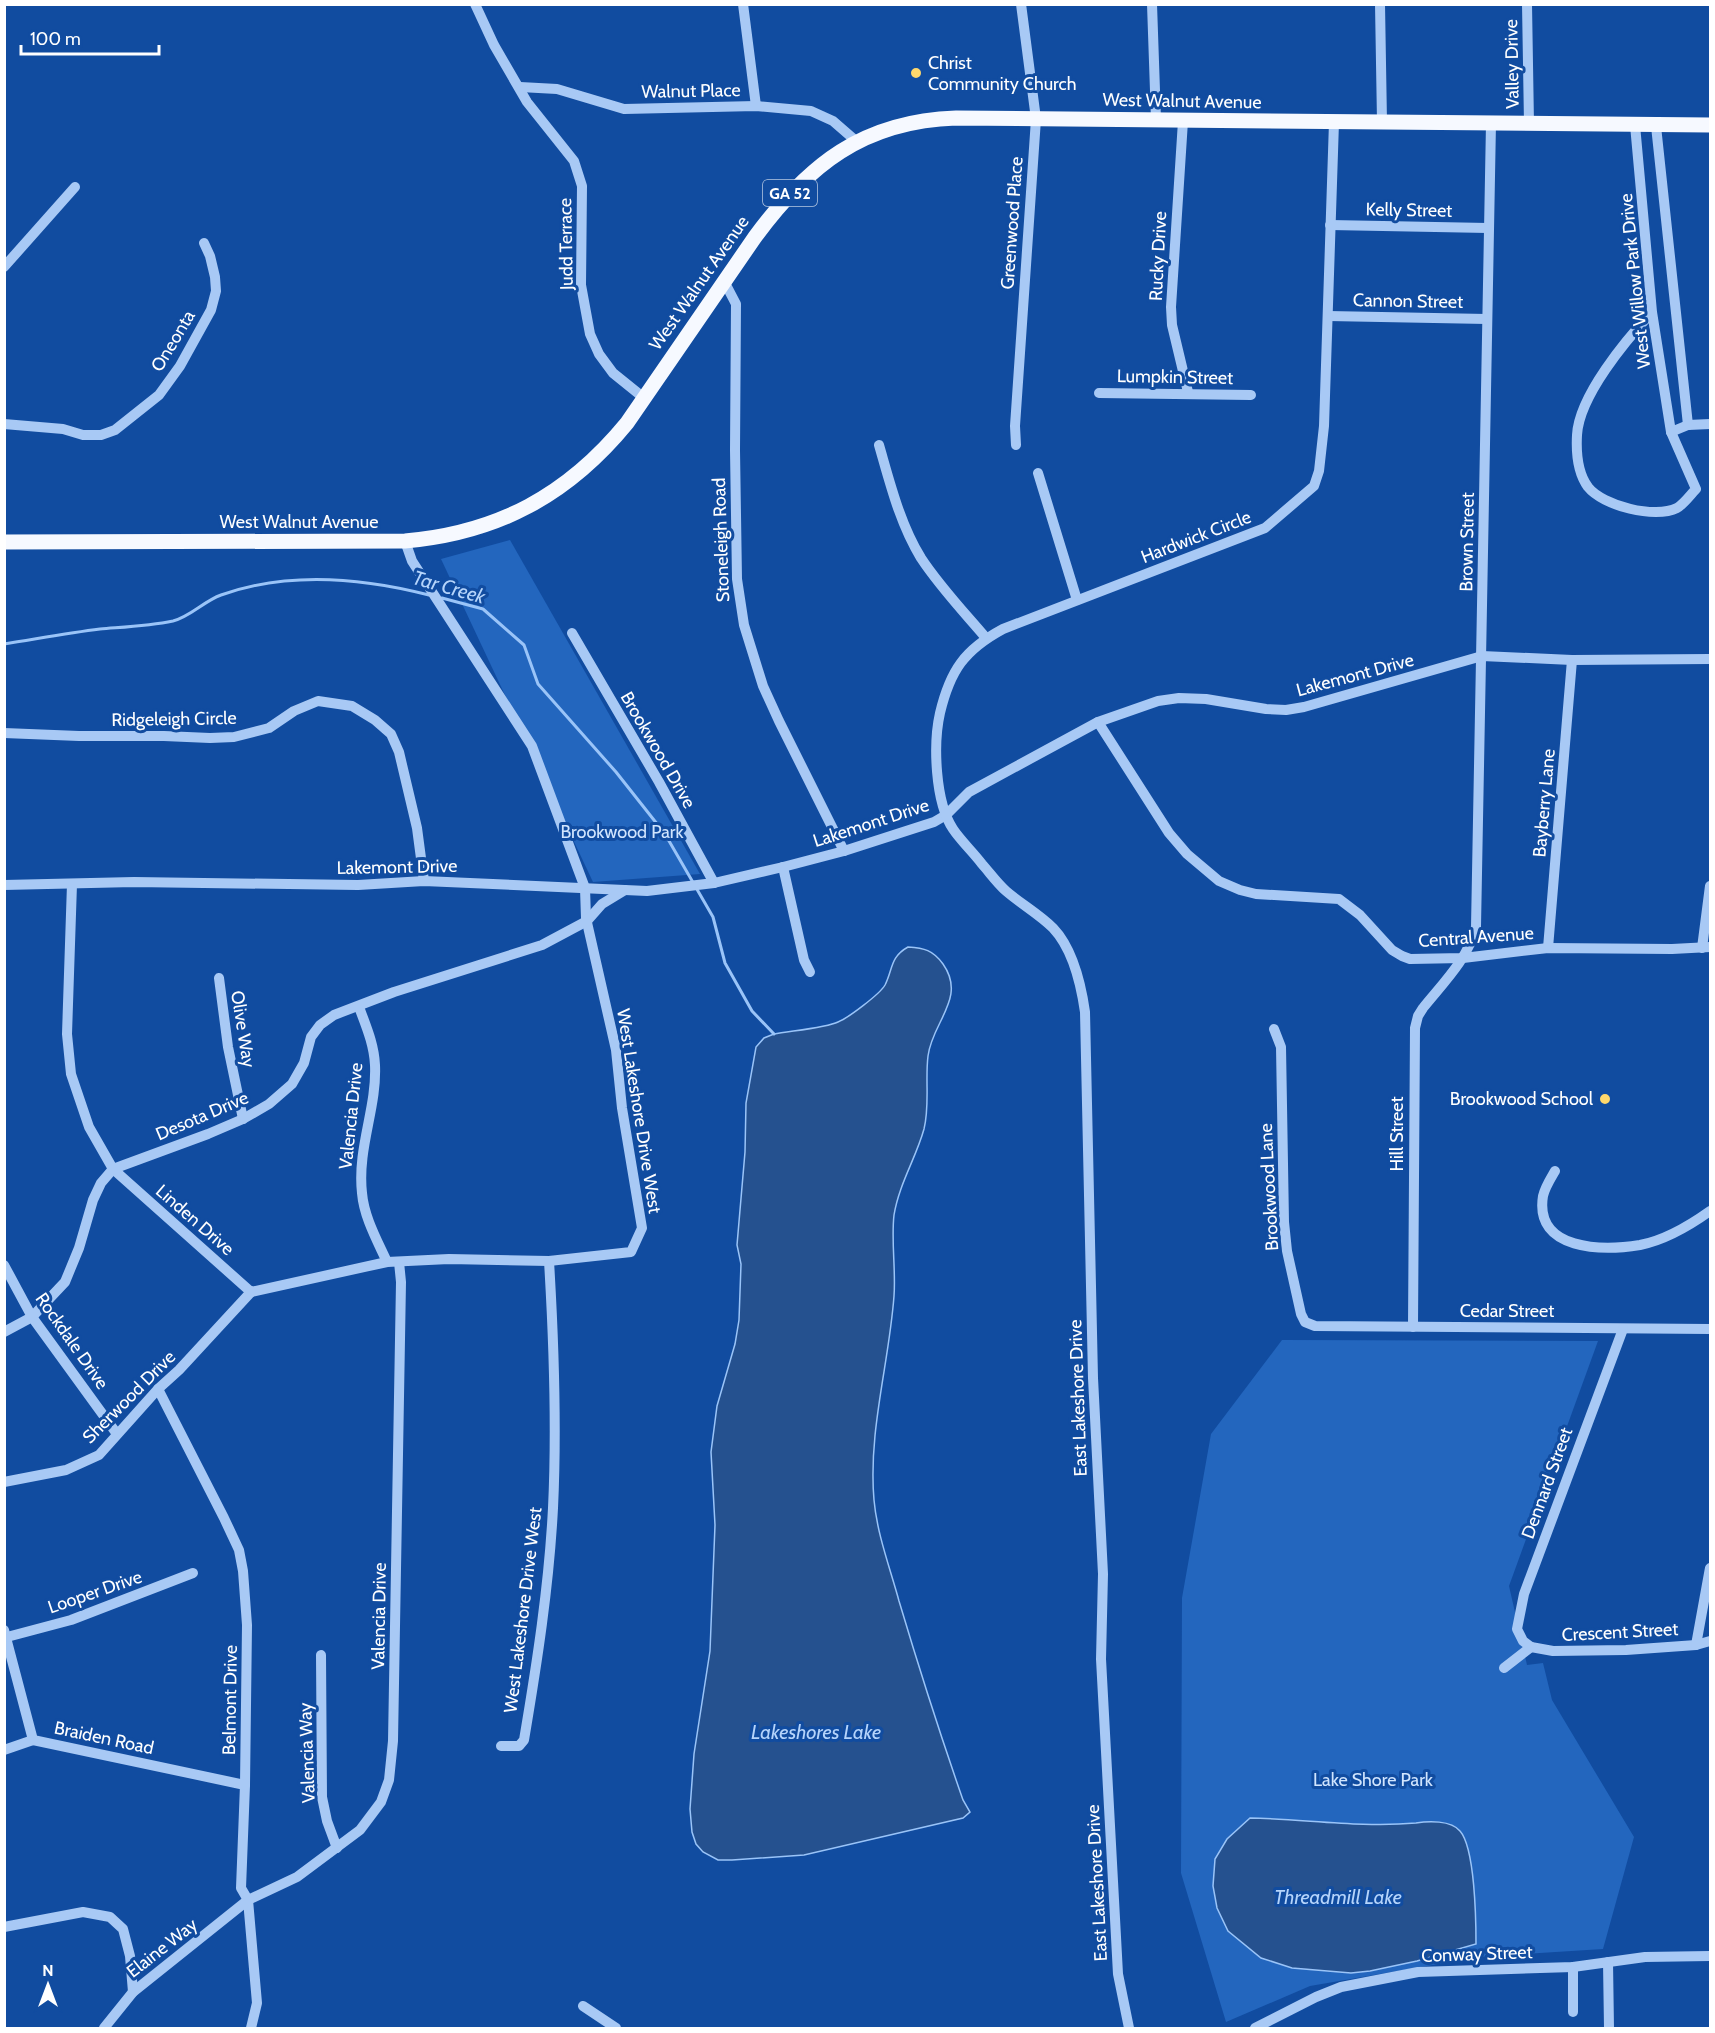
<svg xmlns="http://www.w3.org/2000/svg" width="1715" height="2033" font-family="Cabin,sans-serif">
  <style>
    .green { fill: #2366be }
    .water { fill: #25518f; stroke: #9ac4f8; stroke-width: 1.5 }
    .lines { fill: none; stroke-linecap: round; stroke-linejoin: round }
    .stream { stroke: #9ac4f8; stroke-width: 3 }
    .minor { stroke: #a8c9f5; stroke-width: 10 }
    .major { stroke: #f6f9ff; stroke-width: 15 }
    .poi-dot { fill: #ffd86c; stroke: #114ca0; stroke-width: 2 }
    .labels { text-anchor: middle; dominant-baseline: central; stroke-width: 6; stroke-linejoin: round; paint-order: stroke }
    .shield { fill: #114ca0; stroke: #b8c9e2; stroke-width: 1.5 }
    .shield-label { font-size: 16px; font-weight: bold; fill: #fff }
    .poi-label { font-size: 18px; fill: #fff; stroke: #114ca0; text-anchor: start }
    .street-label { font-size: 18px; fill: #fff; stroke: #114ca0 }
    .park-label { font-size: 18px; fill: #d1e5fe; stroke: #114ca0 }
    .water-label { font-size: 20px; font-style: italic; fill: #b5d4fb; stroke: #114ca0 }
  </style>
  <rect width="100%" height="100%" fill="#114ca0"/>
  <g class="green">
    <polygon points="510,540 700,874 593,882 441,559"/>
    <polygon points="1282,1340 1598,1341 1509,1586 1527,1665 1543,1663 1552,1700 1634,1837 1603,1949 1479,1957 1310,1986 1226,2022 1181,1873 1182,1598 1211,1434"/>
  </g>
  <g class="water">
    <path d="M908 947C924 948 933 950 943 964 967 998 932 1022 928 1056 925 1080 930 1105 924 1129 916 1158 899 1184 894 1215 891 1241 896 1270 894 1296 889 1364 868 1431 874 1500 877 1534 890 1568 899 1601 919 1668 940 1734 963 1800L970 1812 963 1818 804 1855 732 1860H718L703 1852 696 1844 692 1832 690 1809 694 1754 710 1651 715 1525 711 1452 717 1406 735 1344 739 1320 741 1264 737 1245 745 1152 746 1103 756 1047 764 1038 774 1034C789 1031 826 1028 838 1022 848 1018 880 994 885 985 893 969 890 957 908 947Z"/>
    <path d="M1250 1818C1305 1819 1361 1828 1416 1823 1428 1821 1451 1820 1460 1831 1475 1848 1476 1920 1476 1944L1417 1961 1370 1971 1351 1973 1292 1968 1261 1958 1228 1931 1217 1908 1213 1886 1215 1859 1227 1839Z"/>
  </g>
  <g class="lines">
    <g class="stream">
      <polyline points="442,598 483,609 524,645 538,684 616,772 665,834 713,917 725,963 752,1011 774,1034"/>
      <path d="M4 644C36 639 68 633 100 629 124 627 149 626 173 621 190 617 204 601 221 595 288 571 363 578 429 595"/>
    </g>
    <g class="minor">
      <polyline points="475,4 494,45 527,102 574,161 582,186 581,285 590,334 599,354 613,373 644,398"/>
      <polyline points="743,4 756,106"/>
      <polyline points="1152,4 1156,120"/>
      <polyline points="1380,4 1382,122"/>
      <polyline points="1527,4 1529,124"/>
      <polyline points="520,87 557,89 624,109 756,106 811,111 833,121 856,141"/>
      <polyline points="1183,121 1171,307 1172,325 1188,392"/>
      <path d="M1635 125 1652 312 1671 432 1696 489C1691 494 1684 504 1677 508 1655 519 1603 506 1588 487 1577 472 1576 453 1577 435 1579 396 1626 340 1652 312"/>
      <polyline points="1656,126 1688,425"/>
      <polyline points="1330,225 1488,228"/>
      <polyline points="4,267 75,187"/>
      <polyline points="724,281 736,304 735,450 737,579 744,625 763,686 779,721 844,851"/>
      <polyline points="1328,316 1487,319"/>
      <polyline points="1099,393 1251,395"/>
      <polyline points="4,424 63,429 83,435 101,435 115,430 159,395 180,366 211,310 216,291 215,277 210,256 204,243"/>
      <polyline points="1671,432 1688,425 1710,424"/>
      <path d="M879 445C890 483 900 524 921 558 940 587 964 612 986 638"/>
      <polyline points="1016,445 1015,426 1036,119 1021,4"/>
      <polyline points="1038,473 1077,600"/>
      <polyline points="572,633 659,782 714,883"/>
      <polyline points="1098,722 1169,833 1187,854 1219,881 1240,890 1256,894 1339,899 1360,915 1392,950 1402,956 1410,959 1463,958 1548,948 1672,949 1710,947"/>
      <polyline points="4,733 79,736 164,736 210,738 234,737 269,728 294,711 318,701 352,706 375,720 391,734 399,752 417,828 424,881"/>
      <polyline points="783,867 804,960 810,972"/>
      <polyline points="72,884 67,1034 71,1074 89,1127 113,1169 251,1292 387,1262 449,1259 549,1261 631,1252 642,1228 622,1108 616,1050 586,918 585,888 532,746 412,561 405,541"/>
      <polyline points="4,885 134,882 358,885 424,881 647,891 714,883 783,867 844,851 934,822 946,815 969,792 1098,722 1158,701 1179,698 1206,699 1266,709 1286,710 1304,707 1482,656 1572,660 1710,659"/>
      <polyline points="1548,948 1572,660"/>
      <polyline points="1702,948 1710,886"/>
      <polyline points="219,978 228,1047 243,1119"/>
      <path d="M359 1007C366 1026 374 1044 375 1065 377 1108 357 1148 362 1193 364 1217 377 1240 387 1262"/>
      <polyline points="1274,1029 1281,1047 1284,1222 1287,1251 1301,1314 1305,1322 1315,1326 1710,1329"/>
      <path d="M1555 1171C1551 1178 1545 1187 1543 1196 1534 1251 1603 1251 1640 1245 1666 1240 1689 1226 1710 1211"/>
      <polyline points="4,1265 32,1317 117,1434"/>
      <path d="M1413 1327 1415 1028 1418 1016 1423 1008C1443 983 1468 959 1476 927L1491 123"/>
      <polyline points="1623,1329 1524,1594 1517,1629 1523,1641 1531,1647 1553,1651 1626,1650 1696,1645 1710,1641"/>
      <polyline points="4,1332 32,1317 65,1282 79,1248 93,1200 101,1183 113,1169 208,1134 243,1119 269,1104 292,1084 304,1063 311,1037 320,1025 334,1015 394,992 542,945 587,921 602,904 625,890"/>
      <polyline points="158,1389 224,1518 239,1550 243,1571 247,1625 245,1785 241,1888 248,1900 257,2003 251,2028"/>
      <polyline points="4,1482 66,1470 99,1455 158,1389 179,1370 251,1292"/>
      <polyline points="4,1630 33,1740 245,1785"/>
      <polyline points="7,1637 71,1620 193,1573"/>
      <polyline points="1696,1645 1710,1568"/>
      <polyline points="321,1655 322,1797 327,1821 337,1848"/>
      <polyline points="1504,1668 1531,1647"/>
      <path d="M501 1746H519L524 1740C537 1663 549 1586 553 1508 557 1426 554 1344 549 1261"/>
      <polyline points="4,1750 33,1740"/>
      <polyline points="4,1927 83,1912 110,1917 123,1929 130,1956 133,1992"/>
      <polyline points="1608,1962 1609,2028"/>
      <polyline points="583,2006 616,2028"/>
      <polyline points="1573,2012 1573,1967"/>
      <polyline points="104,2028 133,1992 248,1900 297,1877 360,1830 381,1802 389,1780 393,1741 401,1282 399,1262"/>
      <path d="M1129 2028 1118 1974 1101 1659 1103 1574 1093 1378 1085 1012C1081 984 1073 949 1053 928 1039 914 1021 904 1006 891 997 883 990 873 982 864 973 852 961 841 953 829 935 802 933 744 940 713 950 671 964 650 1003 629L1265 528 1314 486 1319 471 1324 426 1334 122"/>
      <polyline points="1255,2028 1316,1997 1341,1987 1418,1972 1573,1967 1645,1957 1710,1956"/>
    </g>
    <path class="major" d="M4 542 405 541C498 533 568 495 627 423L755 237C808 165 863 121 956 118L1710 125"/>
  </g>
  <g class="poi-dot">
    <circle cx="916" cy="73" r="6"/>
    <circle cx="1605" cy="1099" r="6"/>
  </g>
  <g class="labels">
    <rect class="shield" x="763" y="180" width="54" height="26" rx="4.5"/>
    <g class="shield-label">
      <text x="790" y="193">GA 52</text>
    </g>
    <g class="poi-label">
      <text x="928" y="63">Christ<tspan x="928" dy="21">Community Church</tspan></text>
      <text x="1593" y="1099" text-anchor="end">Brookwood School</text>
    </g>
    <g class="street-label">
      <text transform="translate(1512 64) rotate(-91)">Valley Drive</text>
      <text transform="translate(691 91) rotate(-1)">Walnut Place</text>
      <text transform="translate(1182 101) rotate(1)">West Walnut Avenue</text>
      <text transform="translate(1409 210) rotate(1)">Kelly Street</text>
      <text transform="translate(1012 223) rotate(-86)">Greenwood Place</text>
      <text transform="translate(566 244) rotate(-91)">Judd Terrace</text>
      <text transform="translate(1158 256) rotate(-87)">Rucky Drive</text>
      <text transform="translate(1635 281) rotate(-96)">West Willow Park Drive</text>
      <text transform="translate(699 283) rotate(-55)">West Walnut Avenue</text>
      <text transform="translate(1408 301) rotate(1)">Cannon Street</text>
      <text transform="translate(173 341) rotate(-59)">Oneonta</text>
      <text transform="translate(1175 377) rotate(1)">Lumpkin Street</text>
      <text x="299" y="522">West Walnut Avenue</text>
      <text transform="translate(1196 537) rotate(-21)">Hardwick Circle</text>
      <text transform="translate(721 540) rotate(-92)">Stoneleigh Road</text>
      <text transform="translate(1467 542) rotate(-89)">Brown Street</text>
      <text transform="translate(1355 675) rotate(-15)">Lakemont Drive</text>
      <text transform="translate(174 719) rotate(-1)">Ridgeleigh Circle</text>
      <text transform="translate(658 750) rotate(60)">Brookwood Drive</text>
      <text transform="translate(1544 803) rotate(-85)">Bayberry Lane</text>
      <text transform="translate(871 823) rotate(-18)">Lakemont Drive</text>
      <text transform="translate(397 867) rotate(-1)">Lakemont Drive</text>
      <text transform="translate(1476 937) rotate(-4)">Central Avenue</text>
      <text transform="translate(243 1029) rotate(81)">Olive Way</text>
      <text transform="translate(639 1111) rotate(81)">West Lakeshore Drive West</text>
      <text transform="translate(202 1116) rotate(-23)">Desota Drive</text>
      <text transform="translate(351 1116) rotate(-84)">Valencia Drive</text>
      <text transform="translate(1397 1134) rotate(-90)">Hill Street</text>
      <text transform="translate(1269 1187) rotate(-93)">Brookwood Lane</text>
      <text transform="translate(195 1220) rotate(41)">Linden Drive</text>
      <text x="1507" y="1311">Cedar Street</text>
      <text transform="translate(72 1341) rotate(55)">Rockdale Drive</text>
      <text transform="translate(129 1397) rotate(-45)">Sherwood Drive</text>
      <text transform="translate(1078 1398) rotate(-92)">East Lakeshore Drive</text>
      <text transform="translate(1547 1483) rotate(-70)">Dennard Street</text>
      <text transform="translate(95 1592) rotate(-19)">Looper Drive</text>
      <text transform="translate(523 1610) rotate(-83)">West Lakeshore Drive West</text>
      <text transform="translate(379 1616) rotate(-89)">Valencia Drive</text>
      <text transform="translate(1620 1632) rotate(-3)">Crescent Street</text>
      <text transform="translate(230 1700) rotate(-89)">Belmont Drive</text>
      <text transform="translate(104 1738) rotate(12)">Braiden Road</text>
      <text transform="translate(307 1753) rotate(-92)">Valencia Way</text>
      <text transform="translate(1097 1883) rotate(-93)">East Lakeshore Drive</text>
      <text transform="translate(162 1948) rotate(-38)">Elaine Way</text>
      <text transform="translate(1477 1954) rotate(-2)">Conway Street</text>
    </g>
    <g class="park-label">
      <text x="622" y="832">Brookwood Park</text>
      <text x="1373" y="1780">Lake Shore Park</text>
    </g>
    <g class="water-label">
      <text transform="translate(449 587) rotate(16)">Tar Creek</text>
      <text x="816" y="1732">Lakeshores Lake</text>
      <text x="1338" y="1897">Threadmill Lake</text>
    </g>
  </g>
  <rect width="1715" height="2033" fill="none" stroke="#ffffff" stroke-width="12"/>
  <g transform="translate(48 1985)" stroke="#114ca0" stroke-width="4.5" paint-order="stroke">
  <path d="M0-4.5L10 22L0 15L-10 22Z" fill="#ffffff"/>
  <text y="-9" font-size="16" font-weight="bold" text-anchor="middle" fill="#ffffff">N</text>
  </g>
  <path d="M21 45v9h138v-9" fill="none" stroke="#ffffff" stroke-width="3"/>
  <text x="30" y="45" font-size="18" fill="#ffffff" stroke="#114ca0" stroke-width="4.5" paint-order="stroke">100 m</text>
</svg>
